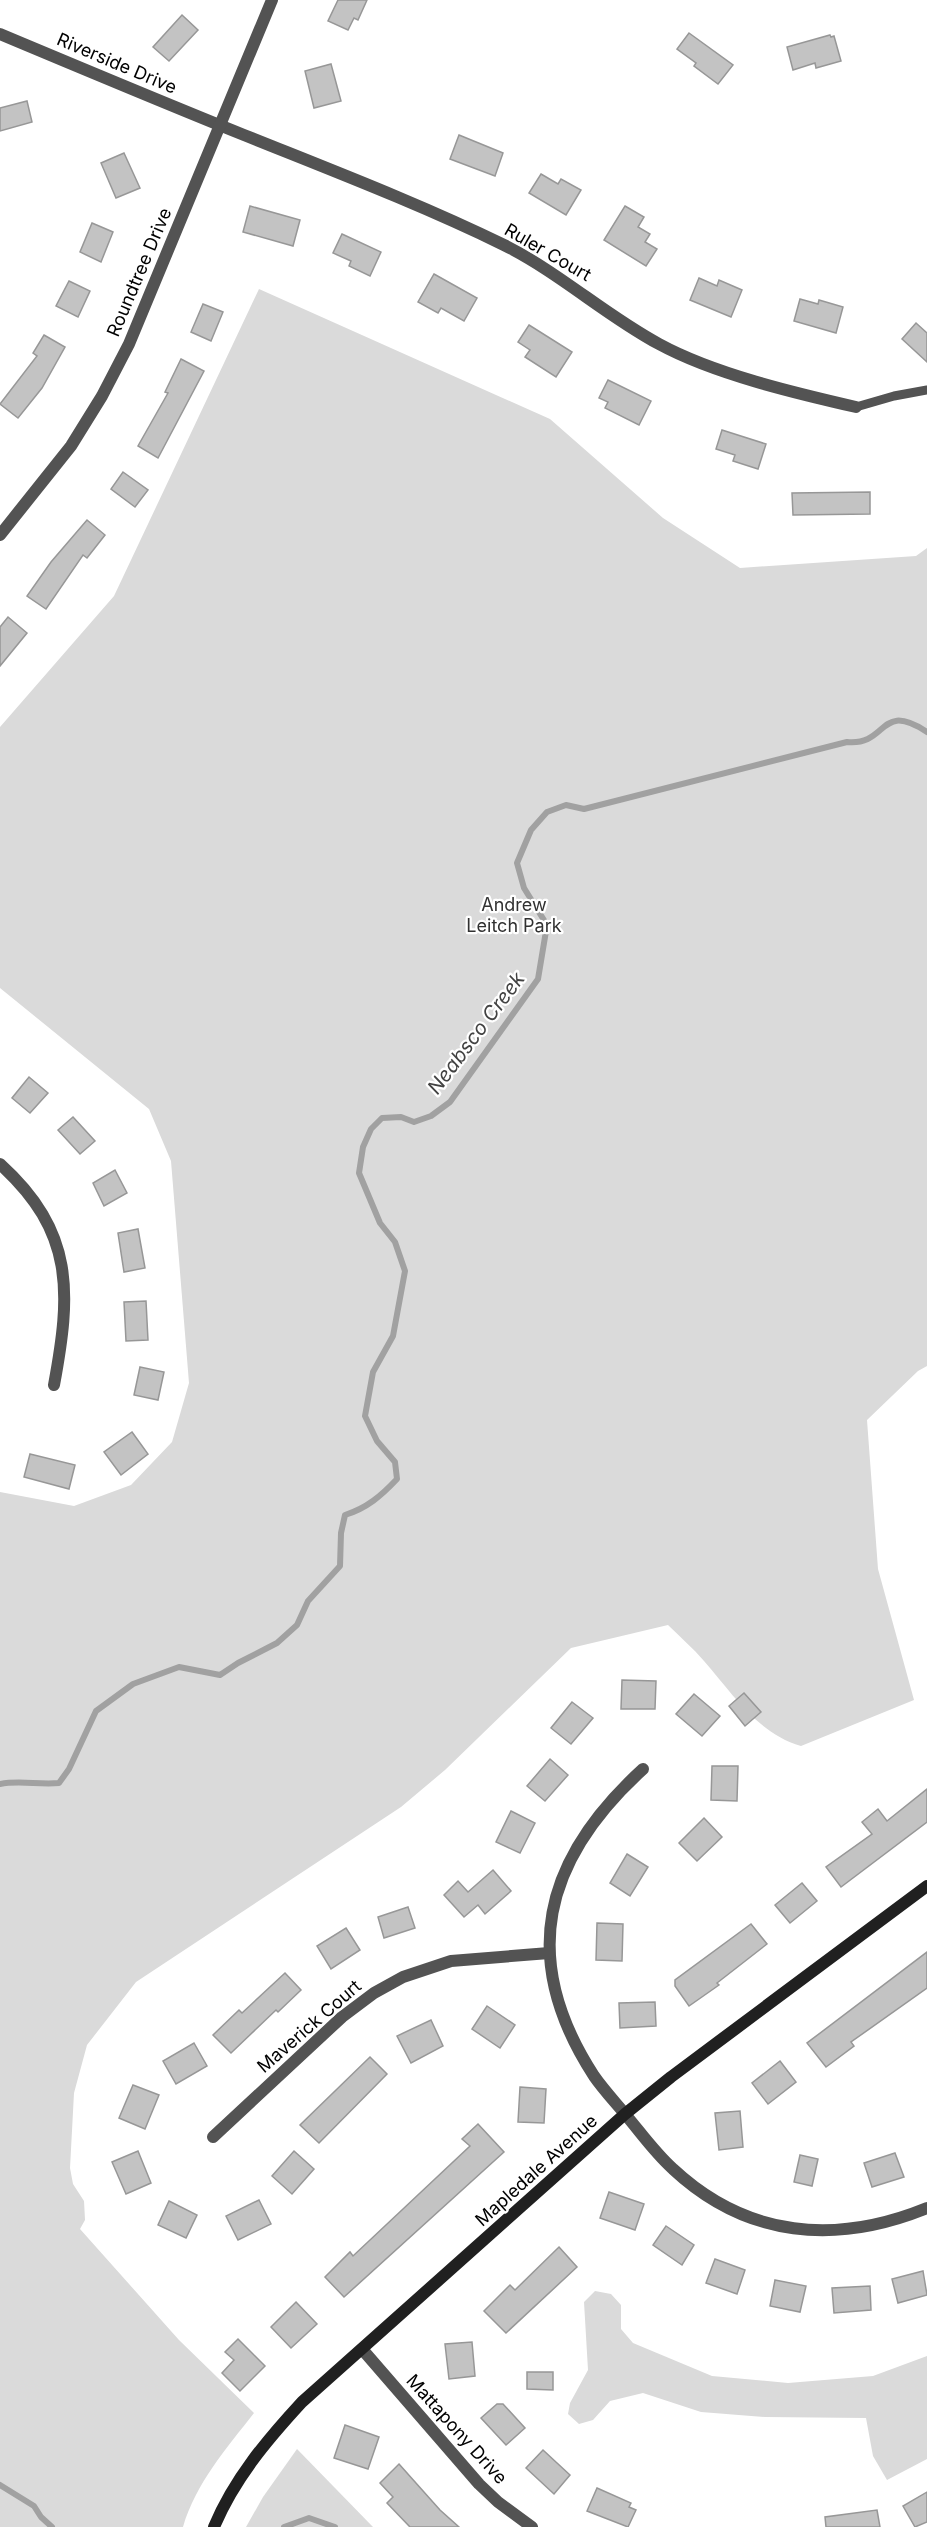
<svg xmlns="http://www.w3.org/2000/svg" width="927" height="2527" font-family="Inter,sans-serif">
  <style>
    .green { fill: #dadada }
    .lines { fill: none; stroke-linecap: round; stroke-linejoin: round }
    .stream { stroke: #a1a1a1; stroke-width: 6 }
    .building { fill: #c3c3c3; stroke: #979797; stroke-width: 1.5 }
    .lane { stroke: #535353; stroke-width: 9 }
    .street { stroke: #535353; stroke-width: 12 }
    .secondary { stroke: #202020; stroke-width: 12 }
    .labels { text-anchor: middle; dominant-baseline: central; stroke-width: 4.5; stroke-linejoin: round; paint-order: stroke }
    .street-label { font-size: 18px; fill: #000; stroke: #fff }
    .park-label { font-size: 18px; fill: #313131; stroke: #fff }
    .water-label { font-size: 20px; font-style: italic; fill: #424242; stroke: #fff }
  </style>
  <rect width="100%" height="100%" fill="#fff"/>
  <g class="green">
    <path d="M259 289 550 419 663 518 740 568 916 556 927 548V1366L918 1371 867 1420 878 1569 914 1700 801 1746C757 1733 733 1694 704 1661 693 1648 680 1637 668 1625L571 1648 445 1770 401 1807 136 1982 87 2045 74 2093 70 2168 73 2184 84 2201 85 2220 80 2229 179 2340 254 2413C226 2449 196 2483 183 2527H0V1492L74 1506 131 1485 172 1442 189 1383 171 1161 149 1109 0 988V727L114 596Z"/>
    <polygon points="595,2291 611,2294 621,2305 621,2329 633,2343 712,2376 788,2383 873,2376 927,2356 927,2459 887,2480 873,2456 866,2418 765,2417 701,2412 643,2393 610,2401 593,2420 579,2424 568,2414 570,2403 588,2370 584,2302"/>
    <polygon points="297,2449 373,2527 246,2527 263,2497"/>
  </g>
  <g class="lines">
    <g class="stream">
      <path d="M0 1784C19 1780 39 1785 59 1783L69 1769 96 1711 133 1684 179 1667 220 1675 238 1663 277 1643 297 1625 308 1601 340 1566 341 1533 345 1515C367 1508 381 1496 397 1479L395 1462 377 1441 365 1416 373 1372 393 1336 405 1271 395 1242 380 1223 359 1173 363 1147 371 1129 382 1118 401 1117 414 1122 431 1116 450 1102 538 979 547 925 524 888 517 863 531 830 547 812 566 805 584 809 847 742C889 746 878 700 927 732"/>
      <polyline points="0,2485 34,2506 41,2517 52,2527"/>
      <polyline points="284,2527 309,2518 335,2527"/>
    </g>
  </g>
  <g class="building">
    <polygon points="338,0 367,0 358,20 354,18 348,30 328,21"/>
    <polygon points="182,15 198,30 169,61 153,47"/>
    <polygon points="689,33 733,65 718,84 694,66 696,63 677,49"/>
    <polygon points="830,35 831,37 834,36 841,61 816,68 815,63 793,70 787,47"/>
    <polygon points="331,64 341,101 314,108 305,71"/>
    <polygon points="27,101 32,122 0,131 0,108"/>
    <polygon points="459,135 503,153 495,176 450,159"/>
    <polygon points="124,153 140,188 116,198 101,163"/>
    <polygon points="541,174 558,184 561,179 581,190 566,215 529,193"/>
    <polygon points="250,206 300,220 293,246 243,232"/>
    <polygon points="625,206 644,217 638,227 650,234 645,242 657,249 646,266 604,240"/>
    <polygon points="92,223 113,232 101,262 80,252"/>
    <polygon points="342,234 381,252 370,276 349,266 351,261 333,253"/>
    <polygon points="434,274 477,298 464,321 441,308 438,313 418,302"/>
    <polygon points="699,278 717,286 719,280 742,290 731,317 690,300"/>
    <polygon points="69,281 90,291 78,317 56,306"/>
    <polygon points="800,299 818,304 819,300 843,307 836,333 794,321"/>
    <polygon points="203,304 223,312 211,341 191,332"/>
    <polygon points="916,323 927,333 927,362 902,339"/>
    <polygon points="529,325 572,352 556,377 525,357 530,350 518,342"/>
    <polygon points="44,335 65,347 42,388 18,418 0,404 37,356 33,353"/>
    <polygon points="181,359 204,371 158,458 138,446 168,393 165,392"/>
    <polygon points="608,380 651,401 639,425 605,408 608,402 599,398"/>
    <polygon points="722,430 766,444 758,469 733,461 735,455 716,449"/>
    <polygon points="123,472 148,490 135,507 111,489"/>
    <polygon points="870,492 870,514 793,515 792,493"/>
    <polygon points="87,520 105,535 87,558 83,555 46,609 27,596 51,562"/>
    <polygon points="8,617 27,633 0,666 0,627"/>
    <polygon points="29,1077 48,1093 30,1113 12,1098"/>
    <polygon points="73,1117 95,1141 80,1154 58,1130"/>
    <polygon points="115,1170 127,1193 104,1206 93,1183"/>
    <polygon points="138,1229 145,1268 124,1272 118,1233"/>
    <polygon points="146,1301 148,1340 126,1341 124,1302"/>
    <polygon points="140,1367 164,1372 158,1400 134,1395"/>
    <polygon points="132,1432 148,1454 121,1475 104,1452"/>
    <polygon points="30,1454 75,1465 69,1489 24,1477"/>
    <polygon points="622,1680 656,1681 655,1709 621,1709"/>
    <polygon points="744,1693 761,1712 745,1726 729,1706"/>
    <polygon points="694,1694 720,1716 702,1736 676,1714"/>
    <polygon points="572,1702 593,1718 571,1744 551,1728"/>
    <polygon points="550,1759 568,1775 545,1801 527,1786"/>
    <polygon points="712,1766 738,1766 737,1801 711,1800"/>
    <polygon points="927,1789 927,1822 841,1887 826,1867 872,1834 862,1822 878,1809 887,1821"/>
    <polygon points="511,1811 535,1823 520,1853 496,1842"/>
    <polygon points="704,1818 722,1837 697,1861 679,1843"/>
    <polygon points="627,1854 648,1867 630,1896 610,1883"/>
    <polygon points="493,1870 511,1891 485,1914 478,1905 464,1917 444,1895 458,1881 468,1892"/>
    <polygon points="802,1883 817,1901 790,1923 775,1905"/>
    <polygon points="408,1907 415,1928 384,1938 378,1917"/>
    <polygon points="597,1923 623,1924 622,1961 596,1960"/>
    <polygon points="751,1924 767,1944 717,1983 719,1985 689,2006 675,1986 675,1980"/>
    <polygon points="346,1928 360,1950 331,1969 317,1946"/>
    <polygon points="927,1952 927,1988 851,2042 854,2046 826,2067 807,2043"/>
    <polygon points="285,1973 301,1990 278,2012 276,2010 231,2053 213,2035 239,2010 242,2013"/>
    <polygon points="655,2002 656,2026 620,2028 619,2003"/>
    <polygon points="487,2006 515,2025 500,2048 472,2029"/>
    <polygon points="431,2020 443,2046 411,2063 397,2036"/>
    <polygon points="194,2043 207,2066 176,2084 163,2061"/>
    <polygon points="370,2057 387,2074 319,2143 300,2125"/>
    <polygon points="780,2061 796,2082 768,2104 752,2083"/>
    <polygon points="133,2085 159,2095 145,2129 119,2118"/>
    <polygon points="520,2087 546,2089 544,2123 518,2122"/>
    <polygon points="740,2111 743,2147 719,2150 715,2113"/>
    <polygon points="478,2124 504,2152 344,2297 325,2277 350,2252 353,2256 470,2146 462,2139"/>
    <polygon points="138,2151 151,2183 126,2194 112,2162"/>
    <polygon points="294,2151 314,2169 292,2194 272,2176"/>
    <polygon points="895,2153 904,2177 872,2187 864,2163"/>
    <polygon points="800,2155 818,2159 812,2186 794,2182"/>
    <polygon points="609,2192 644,2204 635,2230 600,2218"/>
    <polygon points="259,2200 271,2224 238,2240 226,2216"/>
    <polygon points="169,2201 197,2215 186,2238 158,2225"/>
    <polygon points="666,2226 694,2245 682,2265 653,2245"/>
    <polygon points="559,2247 577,2267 506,2333 484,2311 510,2285 515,2290"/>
    <polygon points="715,2259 745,2270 737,2294 706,2283"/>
    <polygon points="923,2271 927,2295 898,2303 892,2279"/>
    <polygon points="775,2280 806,2286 800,2312 770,2306"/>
    <polygon points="870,2286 871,2310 834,2313 832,2288"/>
    <polygon points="296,2302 317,2324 291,2348 271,2327"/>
    <polygon points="238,2339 265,2366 240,2391 222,2373 234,2360 225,2352"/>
    <polygon points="472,2342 475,2376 449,2379 445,2344"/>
    <polygon points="527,2372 553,2372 553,2390 527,2389"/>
    <polygon points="497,2404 503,2404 525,2428 506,2445 481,2418"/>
    <polygon points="345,2425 379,2437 368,2469 334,2458"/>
    <polygon points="543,2450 570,2475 554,2494 526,2468"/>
    <polygon points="399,2464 440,2510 459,2527 410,2527 387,2503 393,2497 380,2483"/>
    <polygon points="597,2488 631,2503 629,2507 636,2510 628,2527 587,2511"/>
    <polygon points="927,2492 927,2522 915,2527 903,2506"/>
    <polygon points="877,2510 880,2527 826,2527 825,2517"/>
  </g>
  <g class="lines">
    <polyline class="lane" points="856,407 894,396 927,390"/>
    <g class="street">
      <path d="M0 34C81 68 162 102 244 135 331 170 420 204 504 245 560 273 605 315 659 344 714 374 795 393 856 407"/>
      <polyline points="0,535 71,446 102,396 129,344 272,0"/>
      <path d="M0 1164C75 1232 71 1293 54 1385"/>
      <path d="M643 1769C543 1860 518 1959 594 2076 603 2089 615 2102 625 2114 641 2133 655 2153 673 2169 747 2238 836 2245 927 2208"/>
      <polyline points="213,2137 342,2017 374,1993 403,1977 451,1961 549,1953"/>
      <polyline points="362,2349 479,2484 498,2502 532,2527"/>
    </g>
    <path class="secondary" d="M214 2527C234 2479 267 2440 302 2402L625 2114 671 2077 927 1886"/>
  </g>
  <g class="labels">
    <g class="street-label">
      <text transform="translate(117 63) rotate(23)">Riverside Drive</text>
      <text transform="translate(548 252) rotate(30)">Ruler Court</text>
      <text transform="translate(139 272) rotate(-67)">Roundtree Drive</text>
      <text transform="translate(309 2026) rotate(-41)">Maverick Court</text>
      <text transform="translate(536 2170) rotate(-42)">Mapledale Avenue</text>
      <text transform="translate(457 2429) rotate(48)">Mattapony Drive</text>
    </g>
    <g class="park-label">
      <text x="514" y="904">Andrew<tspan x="514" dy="21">Leitch Park</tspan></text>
    </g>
    <g class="water-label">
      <text transform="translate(476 1033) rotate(-53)">Neabsco Creek</text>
    </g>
  </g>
</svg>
